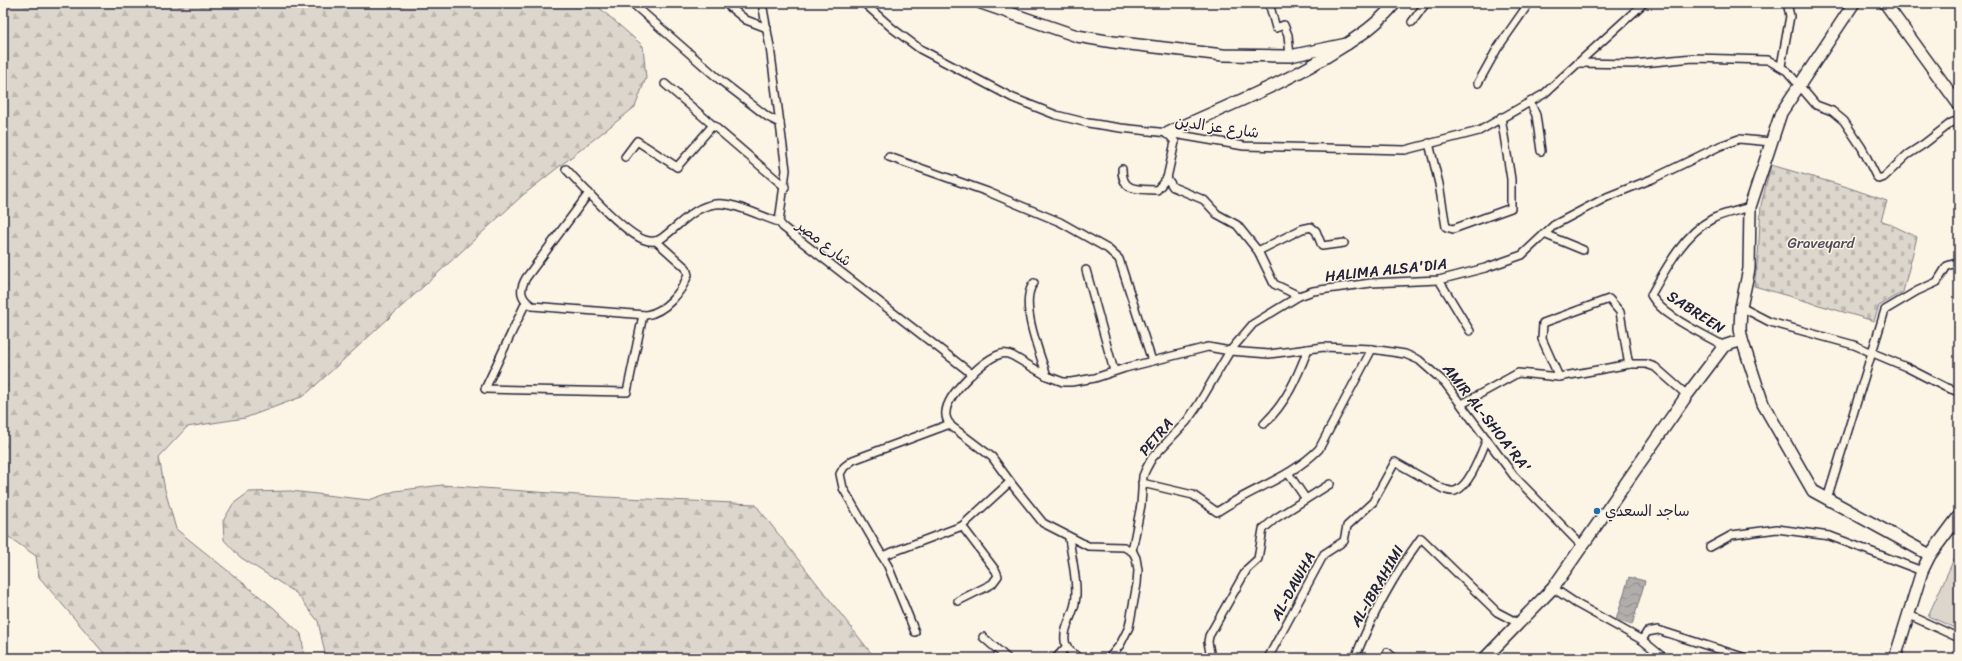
<svg xmlns="http://www.w3.org/2000/svg" width="1962" height="661" font-family="Sriracha,'Playpen Sans Arabic',sans-serif">
  <style>
    .forest { fill: url(#forest-firs); stroke: #7f7c84 }
    .cemetery { fill: url(#cemetery-stones); stroke: #7f7c84 }
    .pitch { fill: #dcd6cc; stroke: #7f7c84 }
    .water { fill: url(#water-waves); stroke: #78757e }
    .lines { fill: none; stroke-linecap: round; stroke-linejoin: round }
    .street-casing { stroke: #22223b; stroke-width: 10 }
    .secondary-casing { stroke: #22223b; stroke-width: 14 }
    .street { stroke: #fcf5e5; stroke-width: 7 }
    .secondary { stroke: #fcf5e5; stroke-width: 11 }
    .poi-dot { fill: #1f6fb2; stroke: #fcf5e5; stroke-width: 1.5 }
    .labels { text-anchor: middle; dominant-baseline: central; stroke-width: 3; stroke-linejoin: round; paint-order: stroke }
    .street-label { font-size: 15px; fill: #22223b; stroke: #fcf5e5 }
    .park-label { font-size: 15px; fill: #504f5f; stroke: #fcf5e5 }
    .poi-label { font-size: 15px; fill: #22223b; stroke: #fcf5e5; text-anchor: start }
  </style>
  <defs>
    <pattern id="forest-firs" width="22" height="20" patternUnits="userSpaceOnUse"><rect width="22" height="20" fill="#dcd6cc"/><path d="M5 1l3.5 6h-7zM16 11l3.5 6h-7z" fill="#bcb7b0"/></pattern>
    <pattern id="cemetery-stones" width="16" height="16" patternUnits="userSpaceOnUse"><rect width="16" height="16" fill="#dcd6cc"/><path d="M2 7V4a2 2 0 0 1 4 0v3zM10 15v-3a2 2 0 0 1 4 0v3z" fill="#bcb7b0"/></pattern>
    <pattern id="water-waves" width="16" height="10" patternUnits="userSpaceOnUse"><rect width="16" height="10" fill="#b2adab"/><path d="M0 5q4-4 8 0t8 0" fill="none" stroke="#908c8c"/></pattern>
  </defs>
  <rect width="100%" height="100%" fill="#fcf5e5"/>
  <filter id="ink" filterUnits="userSpaceOnUse"><feTurbulence type="fractalNoise" baseFrequency=".025" numOctaves="2"/><feDisplacementMap in="SourceGraphic" scale="8" xChannelSelector="R" yChannelSelector="G"/><feConvolveMatrix kernelMatrix="1 2 1 2 8 2 1 2 1" color-interpolation-filters="sRGB"/></filter>
  <g filter="url(#ink)">
    <g class="forest">
      <polygon points="3,3 594,3 643,46 646,78 635,107 523,195 304,396 245,418 187,427 159,457 165,490 176,529 274,608 301,634 305,658 108,658 39,577 36,556 3,533"/>
      <polygon points="442,485 605,497 755,504 875,658 326,658 318,621 296,593 240,557 224,540 223,521 233,504 249,492 291,491 369,500 395,491"/>
    </g>
    <polygon class="cemetery" points="1771,165 1844,186 1887,201 1881,220 1917,237 1903,292 1879,306 1874,321 1754,286 1758,257 1761,205"/>
    <polygon class="pitch" points="1959,548 1959,630 1928,616"/>
    <polygon class="water" points="1629,577 1645,581 1632,625 1616,620"/>
    <g class="lines">
      <defs>
        <g id="street">
          <polyline points="632,3 720,80 768,117 780,123"/>
          <polyline points="725,3 746,20 767,28"/>
          <polyline points="762,3 770,47 786,170 779,222 783,227 972,374"/>
          <polyline points="864,3 892,28 920,49 1013,98 1056,115 1088,123 1121,128 1168,133 1244,146 1405,150 1479,131 1544,94 1644,3"/>
          <polyline points="1269,3 1276,28 1284,25 1288,35 1290,56"/>
          <polyline points="1412,22 1426,3"/>
          <polyline points="1578,63 1633,64 1693,58 1768,60 1787,71 1816,105 1832,111 1844,121 1862,148 1876,176 1879,179 1884,177 1907,155 1924,144 1951,123 1959,120"/>
          <polyline points="1781,66 1790,16 1787,3"/>
          <polyline points="1478,83 1497,49 1529,3"/>
          <polyline points="665,84 785,187"/>
          <polyline points="1530,102 1536,115 1541,151"/>
          <polyline points="1168,133 1175,142 1167,178 1173,187 1204,200 1217,214 1237,225 1258,251 1274,284 1299,296"/>
          <polyline points="1429,143 1439,184 1446,227 1453,229 1511,208 1511,179 1501,117"/>
          <polyline points="625,157 637,141 677,167 713,125"/>
          <polyline points="889,157 988,192 1060,222 1108,249 1119,259 1152,361"/>
          <path d="M566 169C583 187 624 233 645 240 651 242 657 242 662 238 680 225 693 207 715 204 732 201 762 217 779 222"/>
          <path d="M1122 169C1122 193 1139 189 1157 190L1167 178"/>
          <path d="M589 193 526 278C519 290 520 298 532 306L646 315C665 312 681 293 688 275L686 268 656 241"/>
          <polyline points="1544,234 1583,250"/>
          <polyline points="1258,251 1302,229 1311,227 1316,231 1322,246 1344,243"/>
          <polyline points="1086,270 1114,371"/>
          <polyline points="1439,280 1470,331"/>
          <path d="M1034 283C1018 301 1040 354 1047 376"/>
          <polyline points="526,302 485,389 627,392 643,315"/>
          <polyline points="1741,307 1770,322 1854,345 1906,367 1945,387 1959,392"/>
          <path d="M1724 346C1702 333 1663 317 1651 295 1666 268 1684 234 1712 219 1723 213 1738 211 1750 207"/>
          <polyline points="1559,377 1542,339 1543,323 1609,299 1620,312 1628,360 1630,364"/>
          <polyline points="1462,404 1518,373 1559,377 1630,364 1646,364 1655,367 1687,395"/>
          <path d="M1264 424C1286 403 1297 378 1308 349"/>
          <polyline points="1288,473 1306,499"/>
          <path d="M1142 483 1193 495 1217 512C1250 489 1291 478 1319 449L1372 349"/>
          <polyline points="1827,499 1885,310 1917,291 1937,282 1947,266 1959,262"/>
          <path d="M1069 538C1071 554 1079 587 1075 603 1073 616 1061 631 1066 645 1068 651 1074 654 1079 658"/>
          <polyline points="1710,547 1732,535 1777,529 1830,536 1922,571"/>
          <polyline points="1132,551 1141,505 1143,476 1146,469 1152,458 1187,421 1198,405 1230,351 1253,324 1299,296 1313,291 1371,283 1439,280 1485,268 1522,255 1554,225 1607,197 1652,179 1720,146 1739,139 1771,142"/>
          <polyline points="882,556 962,526 1010,482"/>
          <polyline points="1553,588 1577,604 1642,640 1664,658"/>
          <polyline points="958,601 992,584 998,576 996,571 962,526"/>
          <polyline points="1907,614 1959,638"/>
          <polyline points="915,632 888,566 843,488 840,474 844,467 853,460 950,424"/>
          <polyline points="983,637 1007,658"/>
          <polyline points="1642,640 1647,632 1658,630 1746,658"/>
          <polyline points="1387,652 1394,658"/>
          <polyline points="1056,658 1067,646"/>
          <path d="M1109 658 1120 645 1129 627 1137 584 1138 570 1136 558 1133 552 1124 547 1088 546 1043 523 1014 487 992 457 951 426C948 422 945 417 946 412 947 394 984 359 1001 354 1005 353 1009 354 1013 356L1047 376 1063 382H1071L1095 378 1125 368 1208 347 1230 351 1269 354 1324 347 1372 349 1405 354 1419 360 1445 383 1514 476 1582 546"/>
          <polyline points="1211,658 1208,642 1209,636 1247,569 1258,559 1263,529 1276,518 1330,484"/>
          <path d="M1268 658 1324 554 1344 541 1347 526 1373 502 1395 462 1443 489C1447 490 1451 492 1455 491 1470 486 1481 453 1487 439"/>
          <path d="M1355 658C1372 615 1394 575 1421 538L1497 612 1518 623"/>
        </g>
        <g id="secondary">
          <polyline points="981,3 1077,36 1113,42 1223,55 1290,56 1347,44"/>
          <polyline points="1854,3 1781,113 1750,207 1749,269 1741,307 1740,329 1742,340 1763,404 1813,491 1930,555"/>
          <polyline points="1885,3 1959,105"/>
          <path d="M1168 133C1226 106 1285 84 1339 49 1361 35 1378 24 1395 3"/>
          <polyline points="1485,658 1553,588 1687,395 1724,346 1742,340"/>
          <polyline points="1895,658 1922,571 1930,555 1959,516"/>
        </g>
      </defs>
      <use href="#street" class="street-casing"/>
      <use href="#secondary" class="secondary-casing"/>
      <use href="#street" class="street"/>
      <use href="#secondary" class="secondary"/>
    </g>
  </g>
  <circle class="poi-dot" cx="1597" cy="511" r="4"/>
  <g class="labels">
    <g class="street-label">
      <text transform="translate(1217 127) rotate(8)">شارع عز الدين</text>
      <text transform="translate(824 243) rotate(38)">شارع مصر</text>
      <text transform="translate(1386 270) rotate(-6)">HALIMA ALSA'DIA</text>
      <text transform="translate(1696 312) rotate(33)">SABREEN</text>
      <text transform="translate(1487 418) rotate(52)">AMIR AL-SHOA'RA'</text>
      <text transform="translate(1156 437) rotate(-50)">PETRA</text>
      <text transform="translate(1293 586) rotate(-61)">AL-DAWHA</text>
      <text transform="translate(1377 586) rotate(-60)">AL-IBRAHIMI</text>
    </g>
    <g class="park-label">
      <text x="1821" y="243">Graveyard</text>
    </g>
    <g class="poi-label">
      <text x="1605" y="511">ساجد السعدي</text>
    </g>
  </g>
  <rect width="1962" height="661" fill="none" stroke="#fcf5e5" stroke-width="16"/>
  <rect x="8" y="8" width="1946" height="645" fill="none" stroke="#22223b" stroke-width="1.5" filter="url(#ink)"/>
</svg>
